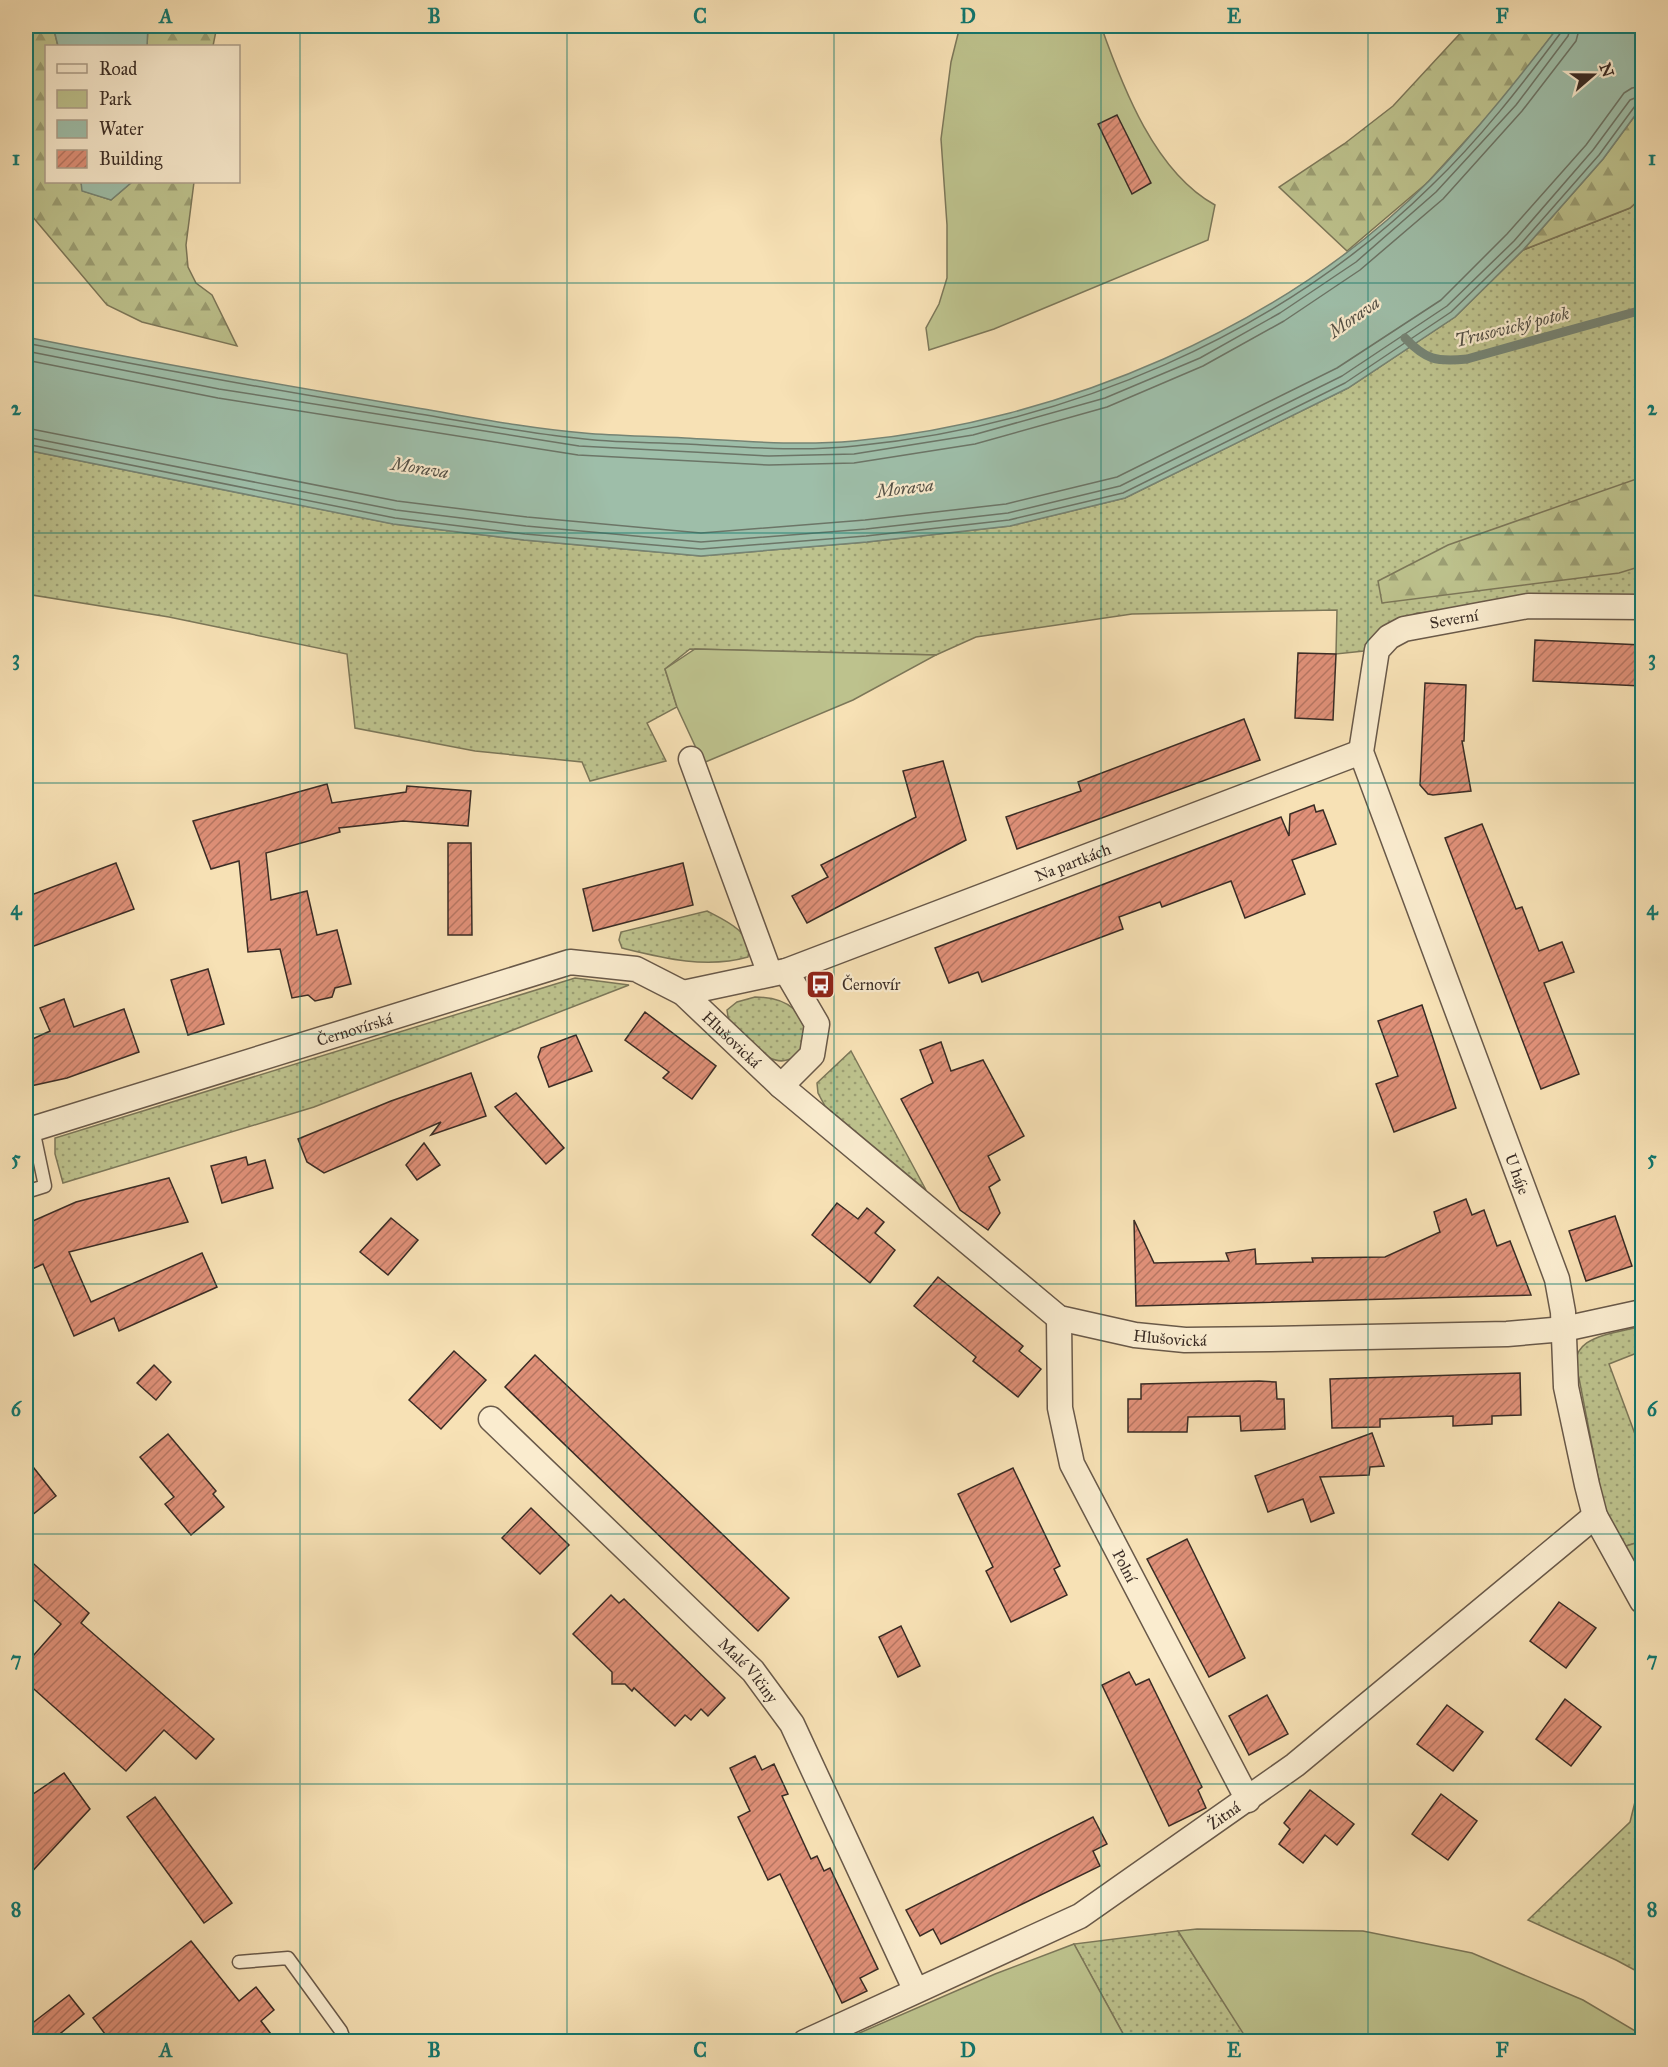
<svg xmlns="http://www.w3.org/2000/svg" width="1668" height="2067" font-family="'IM FELL Great Primer',serif">
  <style>
    .grass { fill: url(#grass-dots); stroke: #7c7759; stroke-width: 1.5 }
    .forest { fill: url(#forest-firs); stroke: #7c7759; stroke-width: 1.5 }
    .green { fill: #bdc28d; stroke: #7c7759; stroke-width: 1.5 }
    .water { fill: #9ebea9; stroke: #768474; stroke-width: 1.5 }
    .lines { fill: none; stroke-linecap: round; stroke-linejoin: round }
    .shore { stroke: #6c7567; stroke-width: 1.5 }
    .stream { stroke: #768474; stroke-width: 9 }
    .building { fill: url(#building-hatch); stroke: #3a2c25; stroke-width: 1.5 }
    .lane-casing { stroke: #695949; stroke-width: 15 }
    .street-casing { stroke: #695949; stroke-width: 27 }
    .lane { stroke: #faeccf; stroke-width: 12 }
    .street { stroke: #faeccf; stroke-width: 24 }
    .grid { fill: none; stroke: #0f766e; stroke-width: 1.5; stroke-opacity: 0.55 }
    .labels { text-anchor: middle; dominant-baseline: central; stroke-width: 4.5; stroke-linejoin: round; paint-order: stroke }
    .street-label { font-size: 16px; fill: #3a2c25; stroke: #faeccf }
    .poi-label { font-size: 16px; fill: #3a2c25; stroke: #faeccf; text-anchor: start }
    .water-label { font-size: 18px; font-style: italic; fill: #535046; stroke: #faeccf }
    .neatline { fill: none; stroke: #0f766e; stroke-width: 2 }
    .grid-label { font-size: 20px; text-anchor: middle; font-weight: bold; fill: #0f766e }
  </style>
  <defs>
    <pattern id="grass-dots" width="8" height="8" patternUnits="userSpaceOnUse" patternTransform="scale(1.5)"><rect width="8" height="8" fill="#bdc28d"/><path d="M2 2h.1M6 6h.1" fill="none" stroke="#9b9e73" stroke-width="1.8" stroke-linecap="round"/></pattern>
    <pattern id="forest-firs" width="22" height="20" patternUnits="userSpaceOnUse" patternTransform="scale(1.5)"><rect width="22" height="20" fill="#bdc28d"/><path d="M5 1l3.5 6h-7zM16 11l3.5 6h-7z" fill="#9b9e73"/></pattern>
    <pattern id="building-hatch" width="6" height="6" patternUnits="userSpaceOnUse" patternTransform="scale(1.5)"><rect width="6" height="6" fill="#df9078"/><path d="M-1 1l2-2M0 6l6-6M5 7l2-2" fill="none" stroke="#b67662"/></pattern>
  </defs>
  <rect width="100%" height="100%" fill="#f7e1b5"/>
  <filter id="stains"><feTurbulence type="fractalNoise" baseFrequency=".00333" numOctaves="4"/><feColorMatrix values="0 0 0 0 .2 0 0 0 0 .09 0 0 0 0 .02 0 0 0 .5 -.17"/></filter>
  <radialGradient id="worn" r=".72"><stop offset=".6" stop-color="#630" stop-opacity="0"/><stop offset="1" stop-color="#630" stop-opacity=".3"/></radialGradient>
  <g class="grass">
    <polygon points="1642,197 1642,601 1417,613 1381,629 1364,651 1336,654 1337,610 1132,614 976,637 936,655 690,649 665,669 677,707 647,723 666,761 590,781 582,762 475,751 355,728 347,654 169,617 26,594 26,450 394,524 524,540 701,556 867,542 1010,526 1125,498 1348,388 1455,317 1523,250 1630,208"/>
    <path d="M707 911C724 920 754 932 748 957 706 969 663 958 622 948L619 940 621 932Z"/>
    <polygon points="575,978 629,985 314,1107 63,1183 55,1154 55,1138"/>
    <path d="M755 997C830 997 809 1079 768 1057 754 1049 741 1034 729 1023L727 1010 737 1002Z"/>
    <polygon points="851,1051 926,1190 825,1106 818,1093 817,1083"/>
    <path d="M1642 1326V1351L1609 1364 1642 1453V1541L1623 1547 1605 1513 1579 1378C1562 1335 1615 1334 1642 1326Z"/>
    <polygon points="1639,1786 1642,1791 1642,1974 1616,1960 1528,1920 1630,1822"/>
    <polygon points="1178,1931 1240,2027 1248,2041 1127,2041 1074,1944"/>
  </g>
  <g class="forest">
    <polygon points="26,26 53,26 58,46 46,46 46,182 81,182 83,191 111,200 132,182 194,182 186,245 188,267 196,283 212,295 237,346 142,322 107,305 26,209"/>
    <polygon points="148,26 217,26 213,46 147,46"/>
    <polygon points="1467,26 1559,26 1506,96 1427,183 1347,251 1279,187 1344,144 1393,106"/>
    <polygon points="1642,106 1642,197 1630,208 1523,250 1603,159"/>
    <polygon points="1642,477 1642,566 1619,573 1382,603 1378,581 1448,545"/>
  </g>
  <g class="green">
    <path d="M960 26H1101C1123 88 1155 172 1215 205L1208 240 994 329 929 350 926 328 939 304 947 278V225L941 139 951 62Z"/>
    <polygon points="695,649 936,655 853,700 703,763 677,707 665,669"/>
    <polygon points="1642,1541 1642,1580 1623,1547"/>
    <polygon points="1197,1929 1363,1931 1472,1953 1583,2000 1642,2035 1642,2041 1248,2041 1178,1931"/>
    <polygon points="1074,1944 1127,2041 841,2041 995,1974"/>
  </g>
  <g class="water">
    <polygon points="53,26 148,26 147,46 58,46"/>
    <path d="M1559 26H1642V106L1603 159 1523 250 1455 317 1348 388 1125 498 1010 526 867 542 701 556 524 540 393 524 26 450V337C150 362 275 384 400 405 461 415 522 428 584 433 617 436 651 436 685 438 741 441 798 446 854 441 1059 422 1283 328 1429 181 1476 132 1518 79 1559 26Z"/>
    <polygon points="81,182 132,182 111,200 82,191"/>
  </g>
  <g class="lines">
    <g class="shore">
      <path d="M26 343C150 368 275 390 401 411 459 420 517 432 576 438 612 443 650 442 686 444 742 447 800 452 855 446 1067 425 1279 336 1431 186 1480 139 1522 85 1562 31L1563 26"/>
      <polyline points="26,351 219,389 579,446 769,456 854,454 973,435 1105,398 1200,358 1280,313 1356,262 1436,192 1516,105 1568,36 1571,26"/>
      <polyline points="26,360 218,398 578,455 769,465 854,463 975,444 1107,407 1203,366 1284,321 1360,270 1443,199 1522,111 1576,41 1580,26"/>
      <polyline points="26,428 397,501 527,517 701,533 865,520 1006,504 1117,477 1337,368 1441,300 1507,234 1586,145 1624,93 1632,88 1642,86"/>
      <polyline points="26,437 396,510 526,526 701,542 866,529 1008,513 1120,486 1342,376 1447,306 1514,241 1593,150 1630,100 1642,95"/>
      <polyline points="26,444 395,518 525,534 701,549 866,536 1009,520 1123,493 1345,383 1451,312 1519,246 1599,155 1635,106 1642,103"/>
    </g>
    <path class="stream" d="M1405 338C1426 360 1436 362 1467 359L1642 310"/>
  </g>
  <g class="building">
    <polygon points="1117,115 1151,183 1132,194 1098,124"/>
    <polygon points="1535,640 1642,645 1642,686 1533,681"/>
    <polygon points="1298,653 1336,654 1333,720 1295,718"/>
    <polygon points="1425,683 1466,685 1464,741 1462,741 1471,791 1433,795 1428,794 1420,785"/>
    <polygon points="1244,719 1260,760 1017,849 1006,817 1081,791 1078,782"/>
    <polygon points="943,761 966,840 807,923 792,896 828,877 821,865 916,817 903,771"/>
    <polygon points="327,784 332,803 406,792 407,786 471,791 468,826 403,821 339,828 340,832 266,853 271,900 307,891 317,935 337,930 351,984 335,988 332,997 315,1001 308,995 292,998 280,949 248,952 239,861 211,869 193,821"/>
    <polygon points="1314,805 1316,812 1323,810 1336,844 1292,860 1305,894 1245,918 1231,881 1162,907 1160,902 1119,917 1123,929 982,982 978,972 949,983 935,948 1281,817 1289,836 1290,814"/>
    <polygon points="1482,824 1516,909 1522,907 1539,951 1562,942 1574,972 1544,983 1579,1074 1541,1089 1445,838"/>
    <polygon points="448,843 471,843 472,935 448,935"/>
    <polygon points="116,863 134,909 26,949 26,897"/>
    <polygon points="683,863 693,905 593,931 583,889"/>
    <polygon points="208,969 224,1024 188,1035 171,980"/>
    <polygon points="64,999 74,1027 124,1009 139,1052 67,1078 26,1087 26,1042 50,1031 40,1008"/>
    <polygon points="1422,1005 1456,1108 1394,1132 1376,1084 1398,1076 1378,1021"/>
    <polygon points="645,1012 716,1066 692,1099 663,1078 669,1072 625,1040"/>
    <polygon points="576,1035 592,1071 549,1087 538,1057 541,1048"/>
    <polygon points="941,1042 951,1071 983,1060 1024,1136 988,1156 1000,1180 989,1187 1000,1213 988,1230 960,1210 901,1099 933,1083 920,1050"/>
    <polygon points="471,1073 486,1116 431,1135 441,1122 324,1173 307,1162 298,1139 391,1101"/>
    <polygon points="516,1093 564,1148 546,1164 495,1107"/>
    <polygon points="424,1143 440,1165 417,1180 406,1165"/>
    <polygon points="246,1157 248,1165 265,1160 273,1188 222,1203 211,1166"/>
    <polygon points="169,1178 188,1222 69,1252 91,1302 202,1253 217,1287 119,1331 114,1318 74,1336 43,1264 26,1272 26,1224 76,1202"/>
    <polygon points="1466,1199 1472,1215 1484,1210 1497,1246 1510,1241 1531,1295 1136,1306 1134,1220 1154,1263 1229,1261 1226,1253 1255,1249 1256,1264 1313,1262 1312,1258 1385,1257 1440,1232 1434,1212"/>
    <polygon points="837,1203 858,1219 867,1208 884,1222 875,1233 895,1250 870,1283 812,1235"/>
    <polygon points="1615,1216 1632,1266 1586,1281 1569,1231"/>
    <polygon points="391,1218 418,1240 388,1275 360,1252"/>
    <polygon points="938,1277 1023,1346 1019,1351 1041,1369 1018,1397 973,1361 976,1357 914,1306"/>
    <polygon points="454,1351 486,1380 441,1429 409,1400"/>
    <polygon points="535,1355 789,1598 758,1631 505,1387"/>
    <polygon points="154,1365 171,1382 156,1400 137,1383"/>
    <polygon points="1520,1373 1521,1415 1492,1416 1492,1424 1453,1426 1453,1416 1380,1419 1380,1427 1332,1428 1330,1379"/>
    <polygon points="1259,1381 1276,1382 1277,1399 1284,1399 1285,1429 1241,1431 1240,1416 1188,1417 1187,1432 1128,1432 1128,1399 1141,1399 1141,1384"/>
    <polygon points="1372,1433 1384,1466 1370,1467 1369,1475 1320,1477 1334,1513 1311,1522 1303,1499 1268,1512 1255,1476"/>
    <polygon points="168,1434 216,1491 213,1494 224,1507 191,1535 165,1504 174,1497 140,1457"/>
    <polygon points="26,1458 56,1496 26,1520"/>
    <polygon points="1013,1468 1060,1566 1054,1569 1067,1595 1011,1622 986,1571 993,1567 958,1494"/>
    <polygon points="531,1508 569,1545 540,1574 502,1538"/>
    <polygon points="1187,1539 1245,1658 1209,1677 1147,1559"/>
    <polygon points="26,1557 89,1613 81,1623 214,1739 196,1759 164,1730 126,1771 26,1682 26,1664 61,1624 26,1593"/>
    <polygon points="611,1595 619,1603 624,1599 725,1698 708,1716 701,1709 691,1720 685,1715 675,1726 634,1688 632,1691 625,1684 612,1684 612,1672 573,1634"/>
    <polygon points="1559,1602 1596,1628 1566,1668 1530,1641"/>
    <polygon points="901,1626 920,1666 898,1677 879,1637"/>
    <polygon points="1129,1672 1136,1685 1149,1679 1202,1787 1198,1790 1206,1808 1169,1826 1102,1685"/>
    <polygon points="1267,1695 1288,1734 1249,1755 1229,1716"/>
    <polygon points="1565,1699 1601,1727 1571,1766 1536,1739"/>
    <polygon points="1447,1705 1483,1732 1453,1771 1417,1744"/>
    <polygon points="755,1756 762,1770 774,1764 788,1794 782,1796 811,1859 817,1856 824,1871 830,1868 878,1969 860,1978 867,1991 842,2003 780,1874 768,1880 738,1817 750,1811 730,1768"/>
    <polygon points="64,1773 90,1809 26,1878 26,1799"/>
    <polygon points="1310,1790 1354,1824 1337,1845 1325,1835 1303,1863 1279,1844 1290,1829 1284,1823"/>
    <polygon points="1441,1794 1477,1821 1448,1860 1412,1834"/>
    <polygon points="155,1797 232,1903 204,1923 127,1817"/>
    <polygon points="1093,1817 1107,1844 1093,1851 1100,1866 941,1944 933,1929 920,1936 906,1910"/>
    <polygon points="191,1941 239,2001 256,1987 274,2010 261,2021 277,2042 111,2042 93,2018"/>
    <polygon points="69,1995 84,2014 50,2042 26,2042 26,2028"/>
  </g>
  <g class="lines">
    <defs>
      <g id="lane">
        <polyline points="26,1192 45,1186 33,1129"/>
        <polyline points="239,1962 288,1958 341,2031 345,2042"/>
      </g>
      <g id="street">
        <path id="s1" d="M1642 607 1528 606 1404 629 1389 637 1377 650 1361 752 1557 1279 1563 1312 1566 1387 1587 1485 1595 1516 1642 1601"/>
        <polyline points="691,759 770,974"/>
        <path id="s2" d="M683 993 786 971 1361 752"/>
        <polyline points="781,1086 812,1055 817,1024 786,971"/>
        <path id="s3" d="M26 1131 570 962 636 969 683 993 781 1086 1059 1318 1135 1335 1185 1340 1271 1339 1507 1334 1564 1329 1642 1312"/>
        <path id="s4" d="M1059 1318 1060 1408 1072 1464 1248 1800"/>
        <path id="s5" d="M491 1419 753 1671 792 1724 915 1989"/>
        <path id="s6" d="M805 2042 1080 1916 1295 1765 1595 1516"/>
      </g>
    </defs>
    <use href="#lane" class="lane-casing"/>
    <use href="#street" class="street-casing"/>
    <use href="#lane" class="lane"/>
    <use href="#street" class="street"/>
  </g>
  <path class="grid" d="M300 26V2042M567 26V2042M834 26V2042M1101 26V2042M1368 26V2042M26 283H1642M26 533H1642M26 783H1642M26 1034H1642M26 1284H1642M26 1534H1642M26 1784H1642"/>
  <defs>
    <symbol id="bus-square" viewBox="-11 -11 22 22"><rect x="-9" y="-9" width="18" height="18" rx="4" fill="#8f2418" stroke="#faeccf"/><path d="M-5-6H5V4H4V6H2V4H-2V6H-4V4H-5ZM-3.5-4V0h7V-4ZM-3.5 1.2v1.5H-2V1.2ZM2 1.2v1.5H3.5V1.2Z" fill="#fff"/></symbol>
  </defs>
  <g fill-rule="evenodd">
    <use href="#bus-square" x="804" y="968" width="33" height="33"/>
  </g>
  <g class="labels">
    <g class="street-label">
      <text transform="translate(1454 619) rotate(-10)">Severní</text>
      <text stroke="none"><textPath href="#s2" startOffset="412">Na partkách</textPath></text>
      <text stroke="none"><textPath href="#s3" startOffset="344">Černovírská</textPath></text>
      <text stroke="none"><textPath href="#s3" startOffset="756">Hlušovická</textPath></text>
      <text stroke="none"><textPath href="#s1" startOffset="828">U háje</textPath></text>
      <text stroke="none"><textPath href="#s3" startOffset="1299">Hlušovická</textPath></text>
      <text stroke="none"><textPath href="#s4" startOffset="262">Polní</textPath></text>
      <text stroke="none"><textPath href="#s5" startOffset="360">Malé Vlčiny</textPath></text>
      <text stroke="none"><textPath href="#s6" startOffset="478">Žitná</textPath></text>
    </g>
    <g class="poi-label">
      <text x="842" y="984">Černovír</text>
    </g>
    <g class="water-label">
      <text transform="translate(1354 317) rotate(-35)">Morava</text>
      <text transform="translate(1512 327) rotate(-14)">Trusovický potok</text>
      <text transform="translate(420 468) rotate(9)">Morava</text>
      <text transform="translate(905 488) rotate(-7)">Morava</text>
    </g>
  </g>
  <rect width="1668" height="2067" fill="none" stroke="#f7e1b5" stroke-width="66"/>
  <rect x="45" y="45" width="195" height="138" fill="#faeccf" stroke="#ad9f8b" stroke-width="1.5"/>
  <rect x="57" y="64" width="30" height="9" fill="#faeccf" stroke="#ad9f8b" stroke-width="1.5"/>
  <text x="99" y="75" font-size="18" fill="#3a2c25">Road</text>
  <rect x="57" y="90" width="30" height="18" fill="#bdc28d" stroke="#ad9f8b" stroke-width="1.5"/>
  <text x="99" y="105" font-size="18" fill="#3a2c25">Park</text>
  <rect x="57" y="120" width="30" height="18" fill="#9ebea9" stroke="#ad9f8b" stroke-width="1.5"/>
  <text x="99" y="135" font-size="18" fill="#3a2c25">Water</text>
  <rect x="57" y="150" width="30" height="18" fill="url(#building-hatch)" stroke="#ad9f8b" stroke-width="1.5"/>
  <text x="99" y="165" font-size="18" fill="#3a2c25">Building</text>
  <g transform="translate(1593 75) rotate(70)" stroke="#faeccf" stroke-width="4.5" paint-order="stroke">
  <path d="M0-4.5L10 22L0 15L-10 22Z" fill="#3a2c25"/>
  <text y="-9" font-size="16" font-weight="bold" text-anchor="middle" fill="#3a2c25">N</text>
  </g>
  <rect x="33" y="33" width="1602" height="2001" class="neatline"/>
  <g class="grid-label">
    <text x="166" y="23">A</text>
    <text x="434" y="23">B</text>
    <text x="700" y="23">C</text>
    <text x="968" y="23">D</text>
    <text x="1234" y="23">E</text>
    <text x="1502" y="23">F</text>
    <text x="16" y="165">1</text>
    <text x="1652" y="165">1</text>
    <text x="16" y="415">2</text>
    <text x="1652" y="415">2</text>
    <text x="16" y="665">3</text>
    <text x="1652" y="665">3</text>
    <text x="16" y="915">4</text>
    <text x="1652" y="915">4</text>
    <text x="16" y="1165">5</text>
    <text x="1652" y="1165">5</text>
    <text x="16" y="1416">6</text>
    <text x="1652" y="1416">6</text>
    <text x="16" y="1666">7</text>
    <text x="1652" y="1666">7</text>
    <text x="16" y="1916">8</text>
    <text x="1652" y="1916">8</text>
    <text x="166" y="2057">A</text>
    <text x="434" y="2057">B</text>
    <text x="700" y="2057">C</text>
    <text x="968" y="2057">D</text>
    <text x="1234" y="2057">E</text>
    <text x="1502" y="2057">F</text>
  </g>
  <rect width="100%" height="100%" filter="url(#stains)"/>
  <rect width="100%" height="100%" fill="url(#worn)"/>
</svg>
